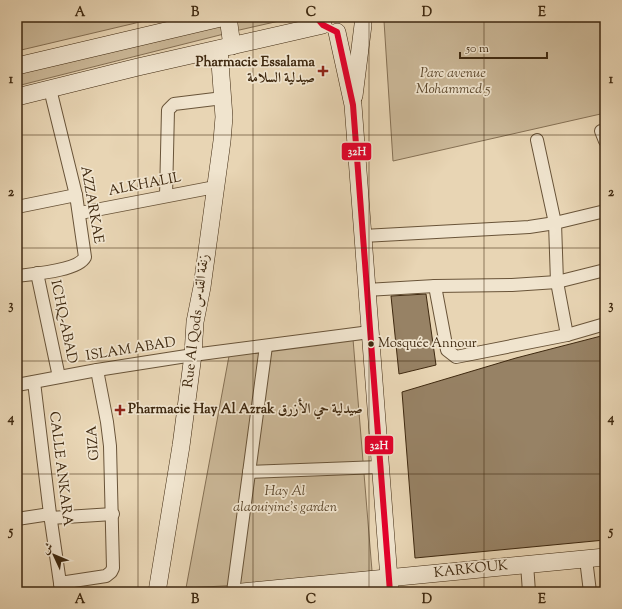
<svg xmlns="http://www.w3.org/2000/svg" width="622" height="609" font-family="'Sorts Mill Goudy',Amiri,serif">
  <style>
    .green { fill: #cbb898; stroke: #857054 }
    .building { fill: #978265; stroke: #3f2910 }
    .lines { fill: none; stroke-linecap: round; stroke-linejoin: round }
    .street-casing { stroke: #695439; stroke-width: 14 }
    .secondary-casing { stroke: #3f2910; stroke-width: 18 }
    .street { stroke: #f0e4ce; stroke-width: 12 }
    .secondary { stroke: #f0e4ce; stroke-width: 17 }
    .bus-1-casing { stroke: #f0e4ce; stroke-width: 9 }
    .bus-1 { stroke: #e4002b; stroke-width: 6 }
    .grid { fill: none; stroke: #3f2910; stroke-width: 1; stroke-opacity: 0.55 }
    .poi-dot { fill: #8f2418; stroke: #f0e4ce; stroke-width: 1.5 }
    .bus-dot { fill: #3f2910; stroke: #f0e4ce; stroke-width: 1.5 }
    .labels { text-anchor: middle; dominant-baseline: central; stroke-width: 3.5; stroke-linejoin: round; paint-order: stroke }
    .bus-label { font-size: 13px; fill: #3f2910; stroke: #f0e4ce; text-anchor: start }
    .poi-label { font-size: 14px; font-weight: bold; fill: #3f2910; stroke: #f0e4ce; text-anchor: end }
    .park-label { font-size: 14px; font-style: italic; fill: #5b462b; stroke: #f0e4ce }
    .street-label { font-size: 14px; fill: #3f2910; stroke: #f0e4ce }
    .line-badge { stroke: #f0e4ce; stroke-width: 1.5 }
    .badge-label { font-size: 11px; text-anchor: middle; font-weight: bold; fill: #fff }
    .neatline { fill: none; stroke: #3f2910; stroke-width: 1.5 }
    .grid-label { font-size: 13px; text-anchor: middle; font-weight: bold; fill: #3f2910 }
  </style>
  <rect width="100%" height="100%" fill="#e8d5b4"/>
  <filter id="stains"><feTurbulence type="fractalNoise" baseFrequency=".005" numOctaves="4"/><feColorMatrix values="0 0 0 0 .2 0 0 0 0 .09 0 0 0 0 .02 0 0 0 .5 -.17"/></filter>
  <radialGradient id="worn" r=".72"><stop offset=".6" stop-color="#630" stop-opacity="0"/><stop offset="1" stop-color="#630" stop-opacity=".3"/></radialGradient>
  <g class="green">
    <polygon points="17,17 161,17 17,51"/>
    <polygon points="248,17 297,17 235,31 236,19"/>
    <polygon points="428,17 605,17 605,113 393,161 384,21"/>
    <polygon points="224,23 224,34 17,86 17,72"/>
    <polygon points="353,339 372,571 278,583 186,588 229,356"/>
  </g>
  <g class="building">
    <polygon points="426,294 436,365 399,374 391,296"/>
    <polygon points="605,335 605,540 415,558 402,392 516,358"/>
  </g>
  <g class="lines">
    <defs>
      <g id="street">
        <polyline points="601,131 605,141"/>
        <polyline points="537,140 555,223 557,282 567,335"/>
        <polyline points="166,196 168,110 174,104 223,98"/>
        <polyline points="17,207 76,195"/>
        <polyline points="80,213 215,187"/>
        <polyline points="363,236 529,227 555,223 605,211"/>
        <polyline points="37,273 59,377"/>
        <path d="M17 276C32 274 78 271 85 257L76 195 50 89"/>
        <polyline points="435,286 447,350 456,357 567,335 605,324"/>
        <polyline points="366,290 435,286 512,285 557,282 605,270"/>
        <polyline points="34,382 50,514 60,583"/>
        <polyline points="17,385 97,370 193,355 370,332"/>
        <polyline points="249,472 380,467"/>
        <polyline points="50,518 113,514"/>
        <polyline points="17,519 50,514"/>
        <polyline points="586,559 590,592"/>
        <polyline points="527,564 529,592"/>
        <polyline points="61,592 60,583 106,576 111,572 113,568 110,446 107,422 97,370"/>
        <polyline points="233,592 266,346"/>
      </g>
      <g id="secondary">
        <polyline points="228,17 232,46"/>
        <polyline points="337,32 353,105 390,592"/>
        <polyline points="17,66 225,17"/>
        <polyline points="354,96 363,25"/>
        <polyline points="17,97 138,67 323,25"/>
        <polyline points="157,592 181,446 193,355 195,322 202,287 222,141 224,117 219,49"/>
        <polyline points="242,592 605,557"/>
      </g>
    </defs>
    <use href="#street" class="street-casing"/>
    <use href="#secondary" class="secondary-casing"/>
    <use href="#street" class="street"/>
    <use href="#secondary" class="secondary"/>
    <defs>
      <polyline id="bus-1" points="316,17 323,25 337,32 353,105 390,592"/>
    </defs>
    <use href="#bus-1" class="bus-1-casing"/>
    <use href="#bus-1" class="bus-1"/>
  </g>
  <path class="grid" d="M138 17V592M253 17V592M369 17V592M484 17V592M17 135H605M17 248H605M17 361H605M17 474H605"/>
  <g class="poi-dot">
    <path d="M321 65h4v4h4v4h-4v4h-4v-4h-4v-4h4z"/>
    <path d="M118 404h4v4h4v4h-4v4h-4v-4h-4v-4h4z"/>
  </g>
  <circle class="bus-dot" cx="371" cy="344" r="3.5"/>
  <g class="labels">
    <g class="bus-label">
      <text x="378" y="344">Mosquée Annour</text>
    </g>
    <g class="poi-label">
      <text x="315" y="63">Pharmacie Essalama<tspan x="315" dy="16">صيدلية السلامة</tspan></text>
      <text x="128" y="410" text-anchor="start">Pharmacie Hay Al Azrak صيدلية حي الأزرق</text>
    </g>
    <g class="park-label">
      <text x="453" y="74">Parc avenue<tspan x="453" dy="16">Mohammed 5</tspan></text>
      <text x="285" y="492">Hay Al<tspan x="285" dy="16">alaouiyine's garden</tspan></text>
    </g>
    <g class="street-label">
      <text transform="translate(145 185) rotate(-11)">ALKHALIL</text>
      <text transform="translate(91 205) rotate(80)">AZZARKAE</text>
      <text transform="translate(197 321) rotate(-83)">Rue Al Qods زنقة القدس</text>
      <text transform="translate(63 322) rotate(78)">ICHQ-ABAD</text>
      <text transform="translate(131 350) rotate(-9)">ISLAM ABAD</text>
      <text transform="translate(94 443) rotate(-95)">GIZA</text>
      <text transform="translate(60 469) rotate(83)">CALLE ANKARA</text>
      <text transform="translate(471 570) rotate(-6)">KARKOUK</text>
    </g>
  </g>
  <g class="line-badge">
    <rect x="341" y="142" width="31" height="19" rx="4" fill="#e4002b"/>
    <rect x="364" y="435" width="30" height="20" rx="4" fill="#e4002b"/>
  </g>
  <g class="badge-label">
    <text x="357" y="155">32H</text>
    <text x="379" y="449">32H</text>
  </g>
  <rect width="622" height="609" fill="none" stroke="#e8d5b4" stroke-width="44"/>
  <g transform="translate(54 555) rotate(314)" stroke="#f0e4ce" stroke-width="3" paint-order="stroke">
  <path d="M0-3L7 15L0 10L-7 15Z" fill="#3f2910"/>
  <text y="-6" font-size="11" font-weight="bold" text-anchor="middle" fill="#3f2910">ش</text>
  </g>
  <path d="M460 52v6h87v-6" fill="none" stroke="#3f2910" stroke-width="2"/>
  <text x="466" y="52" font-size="12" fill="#3f2910" stroke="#f0e4ce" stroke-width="3" paint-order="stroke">50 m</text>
  <rect x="22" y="22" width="578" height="565" class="neatline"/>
  <g class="grid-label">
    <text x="80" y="16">A</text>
    <text x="195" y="16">B</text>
    <text x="311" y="16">C</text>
    <text x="427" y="16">D</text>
    <text x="542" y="16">E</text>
    <text x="11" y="83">1</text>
    <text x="611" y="83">1</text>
    <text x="11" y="196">2</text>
    <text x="611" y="196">2</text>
    <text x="11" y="309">3</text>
    <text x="611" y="309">3</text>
    <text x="11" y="422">4</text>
    <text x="611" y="422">4</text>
    <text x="11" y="535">5</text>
    <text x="611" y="535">5</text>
    <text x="80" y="603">A</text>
    <text x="195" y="603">B</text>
    <text x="311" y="603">C</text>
    <text x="427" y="603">D</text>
    <text x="542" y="603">E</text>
  </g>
  <rect width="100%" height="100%" filter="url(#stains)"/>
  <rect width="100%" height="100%" fill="url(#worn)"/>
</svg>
